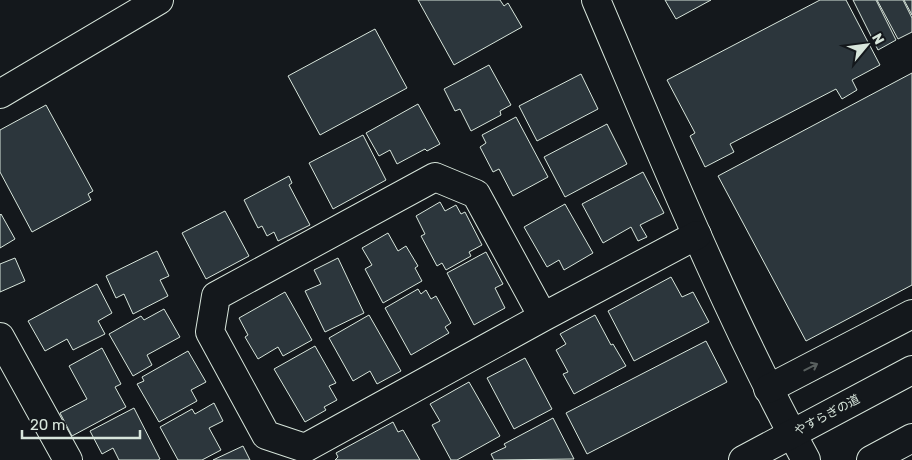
<svg xmlns="http://www.w3.org/2000/svg" width="912" height="460" font-family="Rubik,'Noto Sans JP',sans-serif">
  <style>
    .building { fill: #2c363c; stroke: #d8e6dc }
    .lines { fill: none; stroke-linecap: round; stroke-linejoin: round }
    .street-casing { stroke: #d8e6dc; stroke-width: 30 }
    .secondary-casing { stroke: #d8e6dc; stroke-width: 30 }
    .street { stroke: #14181c; stroke-width: 28 }
    .secondary { stroke: #14181c; stroke-width: 28 }
    .oneway { stroke: #59605f }
    .labels { text-anchor: middle; dominant-baseline: central; stroke-width: 4; stroke-linejoin: round; paint-order: stroke }
    .street-label { font-size: 12px; fill: #d8e6dc; stroke: #14181c }
  </style>
  <rect width="100%" height="100%" fill="#14181c"/>
  <g class="building">
    <polygon points="418,0 500,0 504,6 508,3 522,27 454,65"/>
    <polygon points="665,0 711,0 676,19"/>
    <polygon points="820,0 846,0 880,65 852,80 857,90 842,99 836,89 730,144 734,152 705,167 690,136 695,133 667,80"/>
    <polygon points="853,0 876,0 896,40 878,50"/>
    <polygon points="877,0 903,0 912,18 912,32 898,39"/>
    <polygon points="904,0 912,0 912,15"/>
    <polygon points="375,29 407,88 320,135 288,76"/>
    <polygon points="489,65 511,105 500,111 501,115 471,131 460,109 455,111 444,89"/>
    <polygon points="912,73 912,285 806,341 718,176"/>
    <polygon points="581,74 598,109 537,141 519,106"/>
    <polygon points="418,104 440,144 427,151 425,149 397,164 390,150 379,156 366,133"/>
    <polygon points="46,105 93,191 88,194 91,200 32,232 0,172 0,130"/>
    <polygon points="516,117 548,177 513,196 499,169 493,172 480,147 486,143 482,135"/>
    <polygon points="607,124 627,164 565,197 544,157"/>
    <polygon points="363,135 386,180 333,209 309,163"/>
    <polygon points="643,172 664,213 640,225 647,237 638,241 631,227 603,243 582,204"/>
    <polygon points="289,176 292,183 289,185 310,225 278,241 274,232 267,236 262,226 258,228 244,200"/>
    <polygon points="440,202 445,211 456,205 461,214 465,212 482,245 469,252 471,256 446,270 442,263 437,266 421,236 425,234 416,216"/>
    <polygon points="565,204 593,253 564,270 559,260 547,267 524,227"/>
    <polygon points="225,211 249,256 206,279 182,233"/>
    <polygon points="1,214 15,239 0,248 0,215"/>
    <polygon points="388,233 398,251 406,246 418,266 415,268 422,281 383,303 365,269 372,265 362,248"/>
    <polygon points="157,251 169,276 160,280 168,296 133,314 124,294 116,298 106,276"/>
    <polygon points="486,252 503,284 495,288 505,308 474,325 447,273"/>
    <polygon points="15,258 25,281 0,292 0,264"/>
    <polygon points="338,258 364,313 325,332 305,291 321,284 314,270"/>
    <polygon points="671,277 682,297 693,292 709,322 634,361 608,311"/>
    <polygon points="97,284 112,313 98,321 105,334 73,350 67,339 45,351 28,321"/>
    <polygon points="418,289 421,294 426,290 431,299 436,296 451,323 445,327 449,333 411,355 385,308"/>
    <polygon points="285,292 312,340 283,356 278,347 258,359 245,337 248,335 239,318"/>
    <polygon points="164,309 180,337 147,355 152,365 133,376 109,334 141,316 144,320"/>
    <polygon points="369,315 401,371 377,384 370,371 353,381 329,338"/>
    <polygon points="595,315 611,345 613,344 626,366 574,394 563,374 568,372 556,350 566,344 560,334"/>
    <polygon points="706,341 727,382 587,454 566,413"/>
    <polygon points="315,346 336,383 329,386 337,400 324,407 326,410 305,422 274,369"/>
    <polygon points="102,348 121,384 115,387 126,407 72,436 60,413 87,399 69,366"/>
    <polygon points="188,351 206,382 191,390 197,401 159,422 137,384 144,381 142,377"/>
    <polygon points="525,358 552,409 514,429 487,378"/>
    <polygon points="469,382 500,436 457,460 451,460 432,425 440,421 430,404"/>
    <polygon points="214,403 223,421 209,428 221,450 202,460 178,460 160,427 192,409 195,414"/>
    <polygon points="134,408 160,459 158,460 119,460 113,448 102,454 90,431"/>
    <polygon points="553,418 574,459 494,460 491,454 506,447 504,444"/>
    <polygon points="393,422 398,432 403,430 420,460 335,460 338,457 336,453"/>
    <polygon points="243,446 250,460 213,460"/>
  </g>
  <g class="lines">
    <defs>
      <g id="street">
        <path d="M596 0C662 155 726 312 806 460"/>
        <polyline points="543,317 476,194 435,177 216,296 210,332 266,435 305,448 543,317 697,235"/>
        <polyline points="768,389 912,314"/>
        <polyline points="871,460 912,438"/>
      </g>
      <g id="secondary">
        <polyline points="0,94 159,0"/>
        <polyline points="0,337 68,460"/>
        <polyline points="743,460 912,370"/>
      </g>
    </defs>
    <use href="#street" class="street-casing"/>
    <use href="#secondary" class="secondary-casing"/>
    <use href="#street" class="street"/>
    <use href="#secondary" class="secondary"/>
  </g>
  <defs><path id="oneway-shaft" d="M-6 0H5M1.5-3L5.5 0L1.5 3" fill="none" stroke-width="1.6" stroke-linecap="round" stroke-linejoin="round" transform="scale(1.25)"/></defs>
  <use class="oneway" href="#oneway-shaft" transform="translate(811 367) rotate(-27)"/>
  <g class="labels">
    <g class="street-label">
      <text transform="translate(827 415) rotate(-28)">やすらぎの道</text>
    </g>
  </g>
  <g transform="translate(867 45) rotate(61)" stroke="#14181c" stroke-width="4" paint-order="stroke">
  <path d="M0-4L9 19L0 12L-9 19Z" fill="#d8e6dc"/>
  <text y="-8" font-size="14" font-weight="bold" text-anchor="middle" fill="#d8e6dc">N</text>
  </g>
  <path d="M22 430v8h118v-8" fill="none" stroke="#d8e6dc" stroke-width="2.5"/>
  <text x="30" y="430" font-size="15" fill="#d8e6dc" stroke="#14181c" stroke-width="4" paint-order="stroke">20 m</text>
</svg>
